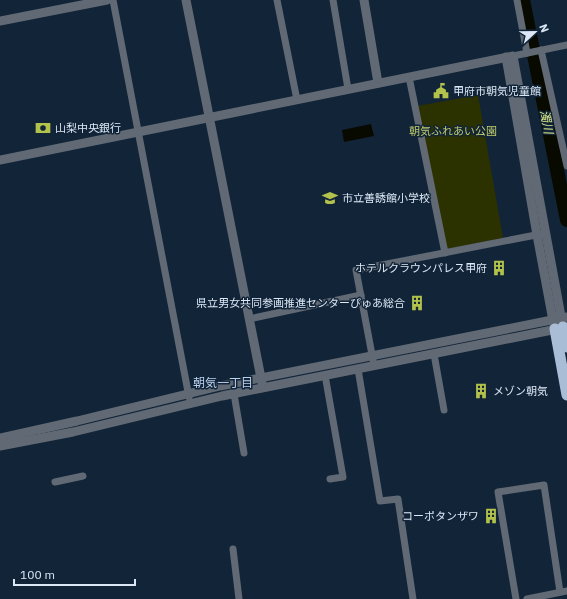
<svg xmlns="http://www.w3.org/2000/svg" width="567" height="599" font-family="'IBM Plex Sans','Noto Sans JP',sans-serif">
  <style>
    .green { fill: #2c3100 }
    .water { fill: #080a00 }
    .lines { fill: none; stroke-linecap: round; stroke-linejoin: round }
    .river { stroke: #080a00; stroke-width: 14 }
    .minor { stroke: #606974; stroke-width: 7 }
    .tertiary { stroke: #606974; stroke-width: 9 }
    .trunk { stroke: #a9bed6; stroke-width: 11 }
    .labels { text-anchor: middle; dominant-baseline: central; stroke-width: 3; stroke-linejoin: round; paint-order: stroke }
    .poi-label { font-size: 11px; fill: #dce8f6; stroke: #122438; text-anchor: start }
    .park-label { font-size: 11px; fill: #bfcc6b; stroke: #122438 }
    .water-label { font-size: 12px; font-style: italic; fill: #d8e685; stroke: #122438 }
    .neighbourhood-label { font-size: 12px; fill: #bad1ed; stroke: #122438 }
  </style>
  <rect width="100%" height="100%" fill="#122438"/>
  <polygon class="green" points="478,95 503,238 448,249 445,247 417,106"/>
  <polygon class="water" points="371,124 374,136 344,142 342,130"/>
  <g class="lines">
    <polyline class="river" points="523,0 567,220"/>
    <g class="minor">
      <polyline points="113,0 189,397"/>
      <polyline points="277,0 297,100"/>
      <polyline points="333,0 348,89"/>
      <polyline points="517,0 527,53"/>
      <polyline points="541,50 567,166"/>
      <polyline points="513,56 567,45"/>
      <polyline points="409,77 445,253"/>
      <polyline points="249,319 361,295"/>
      <polyline points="434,354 444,410"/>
      <polyline points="373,360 356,270 541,234"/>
      <polyline points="358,369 380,501 398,499 413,599"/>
      <polyline points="325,375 343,477 330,479"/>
      <polyline points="234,394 244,453"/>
      <polyline points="55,482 83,476"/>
      <polyline points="233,549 239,599"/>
      <polyline points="516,599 498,492 544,485 560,592"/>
      <polyline points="527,599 567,591"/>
    </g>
    <g class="tertiary">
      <polyline points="186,0 262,383"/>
      <polyline points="364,0 378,83"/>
      <polyline points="0,21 107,0"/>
      <polyline points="506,57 537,235 554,326"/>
      <polyline points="0,160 513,56 563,327"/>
      <polyline points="0,438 77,421 220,386 567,317"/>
      <polyline points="0,446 73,432 222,396 562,328"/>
    </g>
    <g class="trunk">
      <polyline points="563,327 567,347"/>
      <polyline points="555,329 567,395"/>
    </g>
  </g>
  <defs>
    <symbol id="civic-bare" viewBox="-9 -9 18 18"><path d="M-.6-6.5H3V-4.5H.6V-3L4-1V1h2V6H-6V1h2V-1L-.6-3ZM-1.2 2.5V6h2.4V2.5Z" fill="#b3c24b" stroke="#122438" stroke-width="2.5" paint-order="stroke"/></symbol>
    <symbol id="bank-bare" viewBox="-9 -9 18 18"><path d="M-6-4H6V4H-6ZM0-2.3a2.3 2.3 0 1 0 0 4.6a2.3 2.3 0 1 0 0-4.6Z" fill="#b3c24b" stroke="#122438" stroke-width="2.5" paint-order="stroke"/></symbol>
    <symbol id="school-bare" viewBox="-9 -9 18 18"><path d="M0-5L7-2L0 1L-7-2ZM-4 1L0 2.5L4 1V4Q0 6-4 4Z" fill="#b3c24b" stroke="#122438" stroke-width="2.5" paint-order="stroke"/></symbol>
    <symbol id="building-bare" viewBox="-9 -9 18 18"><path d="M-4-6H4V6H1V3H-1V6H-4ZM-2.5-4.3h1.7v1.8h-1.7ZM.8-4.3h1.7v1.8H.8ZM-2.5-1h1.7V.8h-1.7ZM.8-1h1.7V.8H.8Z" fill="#b3c24b" stroke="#122438" stroke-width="2.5" paint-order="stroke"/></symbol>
  </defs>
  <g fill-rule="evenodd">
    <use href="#civic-bare" x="430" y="80" width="22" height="22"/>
    <use href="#bank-bare" x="32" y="117" width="22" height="22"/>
    <use href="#school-bare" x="319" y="187" width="22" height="22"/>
    <use href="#building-bare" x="488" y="257" width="22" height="22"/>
    <use href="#building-bare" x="406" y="292" width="22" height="22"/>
    <use href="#building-bare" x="470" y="380" width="22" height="22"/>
    <use href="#building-bare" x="480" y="505" width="22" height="22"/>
  </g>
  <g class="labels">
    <g class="poi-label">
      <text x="453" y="91">甲府市朝気児童館</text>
      <text x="55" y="128">山梨中央銀行</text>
      <text x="342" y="198">市立善誘館小学校</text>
      <text x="487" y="268" text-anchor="end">ホテルクラウンパレス甲府</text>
      <text x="405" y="303" text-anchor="end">県立男女共同参画推進センターぴゅあ総合</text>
      <text x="493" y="391">メゾン朝気</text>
      <text x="479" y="516" text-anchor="end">コーポタンザワ</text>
    </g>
    <g class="park-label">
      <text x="453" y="131">朝気ふれあい公園</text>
    </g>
    <g class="water-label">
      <text transform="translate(547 122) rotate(79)">濁川</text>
    </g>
    <g class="neighbourhood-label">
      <text x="223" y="382">朝気一丁目</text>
    </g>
  </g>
  <g transform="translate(535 32) rotate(68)" stroke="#122438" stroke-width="3" paint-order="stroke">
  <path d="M0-3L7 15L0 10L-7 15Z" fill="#dce8f6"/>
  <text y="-6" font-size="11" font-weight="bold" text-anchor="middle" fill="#dce8f6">N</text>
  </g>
  <path d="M14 579v6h121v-6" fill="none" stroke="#dce8f6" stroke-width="2"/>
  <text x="20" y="579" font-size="12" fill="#dce8f6" stroke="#122438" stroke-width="3" paint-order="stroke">100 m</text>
</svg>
